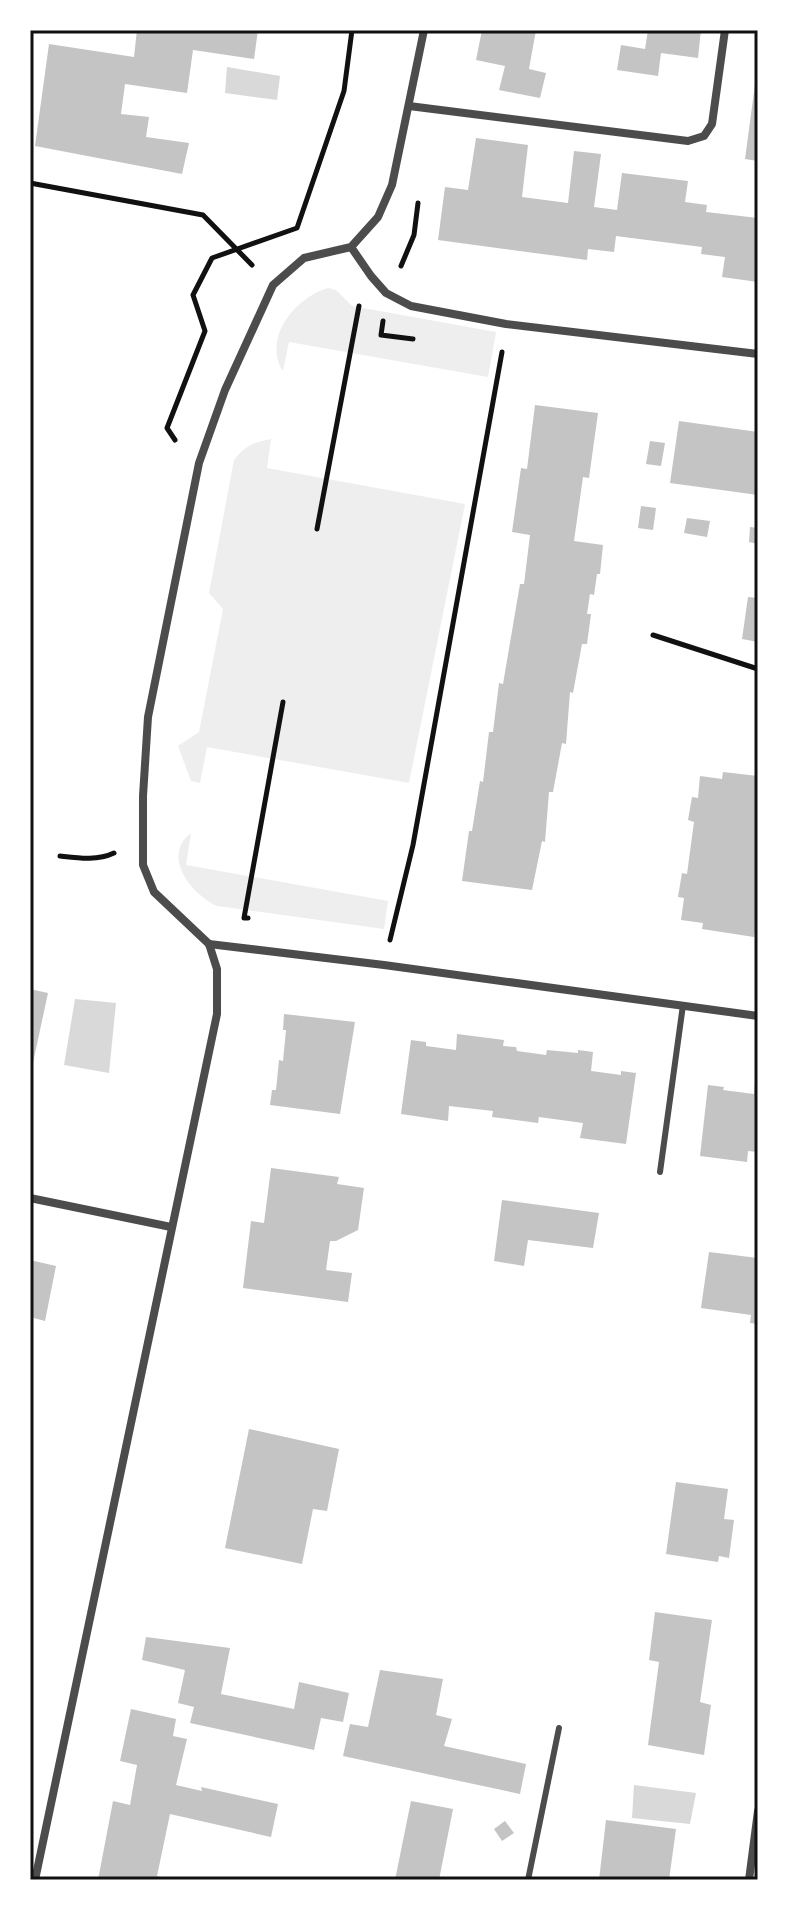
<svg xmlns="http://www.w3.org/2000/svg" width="788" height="1910" font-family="'Public Sans',sans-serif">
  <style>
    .green { fill: #eee }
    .water { fill: #d9d9d9 }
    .building { fill: #c4c4c4 }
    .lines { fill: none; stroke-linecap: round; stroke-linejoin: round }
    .path { stroke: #111; stroke-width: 5 }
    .service { stroke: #4c4c4c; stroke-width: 6 }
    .minor { stroke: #4c4c4c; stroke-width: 8 }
    .neatline { fill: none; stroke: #111; stroke-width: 3 }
  </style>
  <rect width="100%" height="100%" fill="#fff"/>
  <g class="green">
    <path d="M328 288 336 290 352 306 496 332 488 377 289 342 283 371C262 338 296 297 328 288Z"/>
    <path d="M271 439 267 468 465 504 409 783 207 747 200 783 191 781 178 746 199 732 223 609 209 593 234 460C245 446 254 442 271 439Z"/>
    <path d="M191 833 186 865 388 901 384 929 217 906C191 894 161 856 191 833Z"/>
  </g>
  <g class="water">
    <polygon points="227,67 280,76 277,100 225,93"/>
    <polygon points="75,999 116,1003 109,1073 64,1065"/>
    <polygon points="634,1785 696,1793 690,1824 632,1818"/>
  </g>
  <g class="building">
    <polygon points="137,30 258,30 254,59 193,50 187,93 125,84 121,114 149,117 146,137 189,143 182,174 35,146 49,44 134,57"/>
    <polygon points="482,30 536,30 529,69 546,73 540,98 499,90 505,66 476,60"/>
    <polygon points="648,30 701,30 698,58 661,53 658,76 617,70 621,45 645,49"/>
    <polygon points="756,77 758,77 758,161 745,159"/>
    <polygon points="476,138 528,145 522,197 568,203 574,151 601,154 594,207 617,210 622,173 688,181 685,202 707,205 706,212 758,218 758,282 722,277 725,257 701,254 702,247 647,240 616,236 614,252 588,249 587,260 438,240 445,187 468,190"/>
    <polygon points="535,405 598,413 589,478 583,477 574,541 603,545 600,574 597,574 594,595 590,594 587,614 591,614 587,644 582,644 573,693 570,692 566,744 562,743 553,792 549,792 545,842 542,841 532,890 462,881 469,831 472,831 480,781 483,782 489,732 493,732 499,683 503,684 520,584 524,584 530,535 512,532 521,468 527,469"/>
    <polygon points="679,421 758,432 758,495 670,483"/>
    <polygon points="650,441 665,443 661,466 646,464"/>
    <polygon points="641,506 656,508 653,530 638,528"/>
    <polygon points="687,518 710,521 707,537 684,533"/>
    <polygon points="750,527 758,528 758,544 749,542"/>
    <polygon points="748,597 758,598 758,642 742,639"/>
    <polygon points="723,772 758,776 758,920 754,937 702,929 703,923 681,920 684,898 678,897 682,873 687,874 694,822 688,820 692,797 698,798 700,776 722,779"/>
    <polygon points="30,989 48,993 31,1072 30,1072"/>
    <polygon points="284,1014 355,1022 340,1114 270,1105 272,1090 276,1090 279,1060 283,1061 286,1030 283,1030"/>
    <polygon points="457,1034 504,1040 503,1046 516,1047 517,1051 546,1055 547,1050 578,1053 578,1050 593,1052 591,1071 621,1075 621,1071 636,1073 626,1144 580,1138 583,1123 539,1117 538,1123 492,1117 493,1111 449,1106 448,1121 401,1114 411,1040 426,1042 426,1046 456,1050"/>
    <polygon points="755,1082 758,1082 758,1152 748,1151 747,1162 700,1156 708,1085 724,1087 723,1090 754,1094"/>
    <polygon points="271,1168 339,1177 337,1184 364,1188 358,1230 336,1241 330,1241 326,1270 352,1273 348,1302 243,1288 251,1221 264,1223"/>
    <polygon points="502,1200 599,1213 593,1248 528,1240 524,1266 494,1261"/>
    <polygon points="709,1252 758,1258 758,1324 750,1323 751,1315 701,1308"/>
    <polygon points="30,1260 56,1266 45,1321 30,1317"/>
    <polygon points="249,1429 339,1449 327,1511 313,1509 302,1564 225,1548"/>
    <polygon points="676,1482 728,1489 724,1519 734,1520 729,1558 719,1556 718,1562 666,1554"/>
    <polygon points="655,1612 712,1620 700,1702 711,1705 704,1755 648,1745 659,1662 649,1660"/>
    <polygon points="146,1637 230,1648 221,1694 294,1709 299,1682 349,1693 343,1722 321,1718 314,1750 190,1723 194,1707 178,1703 185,1670 142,1660"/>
    <polygon points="380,1670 443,1679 436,1715 452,1719 444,1746 526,1764 520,1794 343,1756 350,1724 368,1727"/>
    <polygon points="131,1709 176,1719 173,1736 187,1739 176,1785 202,1791 201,1787 278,1804 271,1837 170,1814 157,1876 170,1880 98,1880 113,1801 130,1805 137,1765 120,1761"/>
    <polygon points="411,1801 453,1809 439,1880 395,1880"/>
    <polygon points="606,1820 676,1829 669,1880 599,1880"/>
    <polygon points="505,1821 514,1833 502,1841 494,1829"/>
  </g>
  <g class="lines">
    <g class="path">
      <polyline points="30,183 203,215 252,265"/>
      <polyline points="401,266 414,235 418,203"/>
      <polyline points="383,321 381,335 413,339"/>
      <polyline points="175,440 167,428 205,331 193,295 212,258 297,228 344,91 352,30"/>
      <polyline points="317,529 359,306"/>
      <polyline points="653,635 758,669"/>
      <path d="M60 856C78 858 97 861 114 853"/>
      <polyline points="248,918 244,918 283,702"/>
      <polyline points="390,940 413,845 502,352"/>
    </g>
    <g class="service">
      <polyline points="660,1172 683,1005"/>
      <polyline points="528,1880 559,1728"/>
    </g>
    <g class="minor">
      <polyline points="409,106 688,141 704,136 712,124 725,30"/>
      <polyline points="351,247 371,276 386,293 411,306 506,324 758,354"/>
      <polyline points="209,944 384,965 758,1016"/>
      <polyline points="30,1198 171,1227"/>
      <polyline points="35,1880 217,1014 217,969 209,944 154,892 143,865 143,796 148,717 199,463 225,390 273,285 304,258 351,247 378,217 392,185 424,30"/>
      <polyline points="749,1880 758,1811"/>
    </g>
  </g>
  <rect width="788" height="1910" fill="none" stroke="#ffffff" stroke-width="64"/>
  <rect x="32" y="32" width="724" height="1846" class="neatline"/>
</svg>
